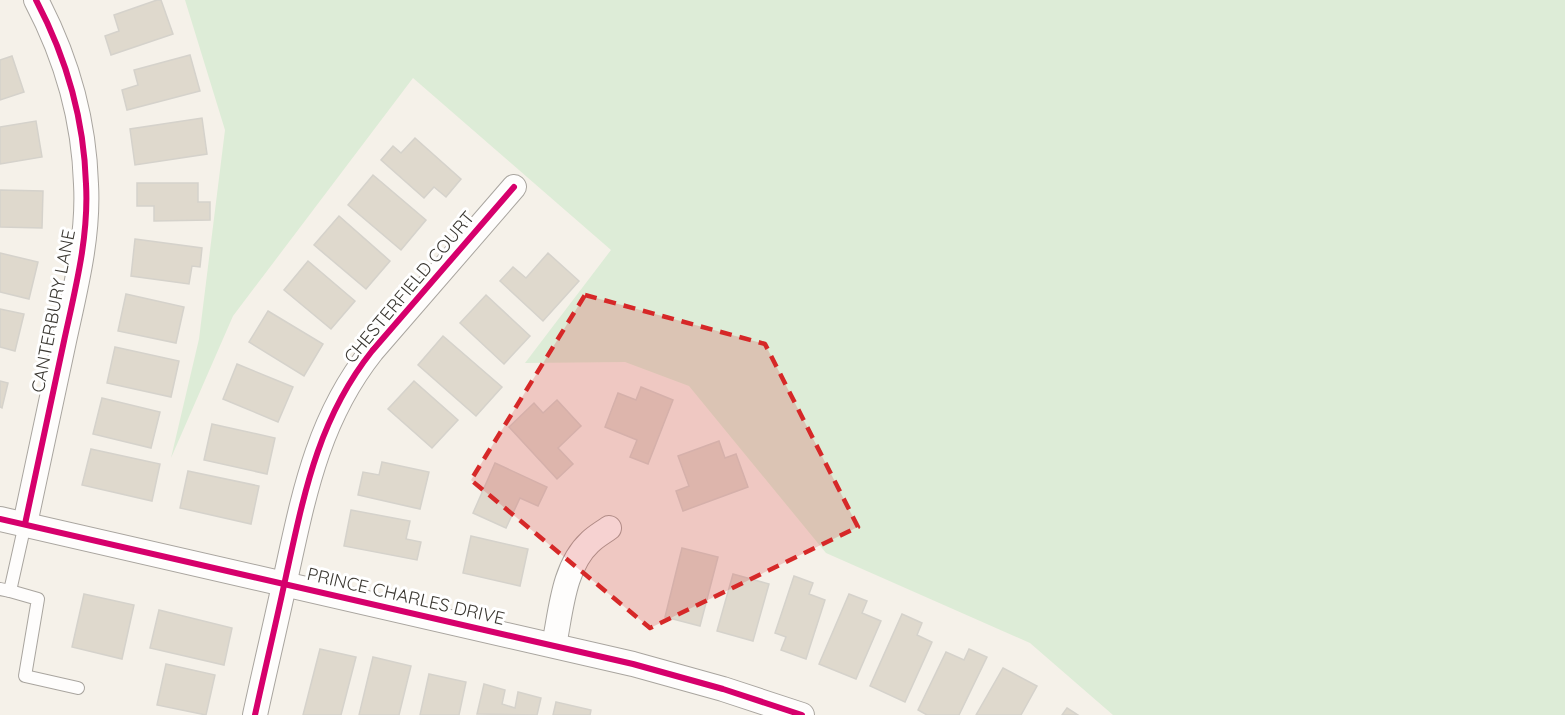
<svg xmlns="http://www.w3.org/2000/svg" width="1565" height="715" font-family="Quicksand,sans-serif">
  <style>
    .green { fill: #ddecd7 }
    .building { fill: #dfd9cd; stroke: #d5d2cb; stroke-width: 1.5 }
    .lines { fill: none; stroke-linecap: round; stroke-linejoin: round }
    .service-casing { stroke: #a9a59f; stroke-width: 14 }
    .minor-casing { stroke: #a9a59f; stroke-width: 26 }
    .service { stroke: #fefdfc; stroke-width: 12 }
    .minor { stroke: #fefdfc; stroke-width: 24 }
    .cycleway-casing { stroke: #fff; stroke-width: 10 }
    .cycleway { stroke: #d6006c; stroke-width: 6 }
    .marked { fill: #d62828; fill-opacity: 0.2; stroke: #d62828; stroke-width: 4.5; stroke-dasharray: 12 8; stroke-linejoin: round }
    .labels { text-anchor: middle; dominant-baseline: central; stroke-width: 6; stroke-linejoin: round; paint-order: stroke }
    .street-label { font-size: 18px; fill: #3a3731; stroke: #fff }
  </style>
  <rect width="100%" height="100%" fill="#f5f1e9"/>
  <polygon class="green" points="185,0 1565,0 1565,715 1113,715 1030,643 826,553 689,386 625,362 525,363 611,250 413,78 233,316 171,458 199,339 225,130"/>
  <g class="building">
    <polygon points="157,0 161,0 173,34 111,55 105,36 119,31 114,15"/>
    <polygon points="190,55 200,91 127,110 122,90 138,85 134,70"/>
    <polygon points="12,56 24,92 0,100 0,60"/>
    <polygon points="202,118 207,154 135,165 130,129"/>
    <polygon points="36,121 42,157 0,164 0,127"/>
    <polygon points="415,138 461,179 446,197 434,187 424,198 381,160 393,146 401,153"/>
    <polygon points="373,175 426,220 401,250 348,205"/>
    <polygon points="137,183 198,183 198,202 210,202 210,220 154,221 154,206 137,206"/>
    <polygon points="0,190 43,191 42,228 0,227"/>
    <polygon points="339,216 390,261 366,289 314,245"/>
    <polygon points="135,239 202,248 200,267 192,266 189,284 131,276"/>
    <polygon points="0,253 38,262 29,299 0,292"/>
    <polygon points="548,253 579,281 543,321 500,281 513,267 526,278"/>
    <polygon points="308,261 355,301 331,329 284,290"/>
    <polygon points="126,294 184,307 176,343 118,331"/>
    <polygon points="486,295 530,336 504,364 460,323"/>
    <polygon points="0,309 24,314 15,351 0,347"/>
    <polygon points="268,311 323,344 304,376 249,342"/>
    <polygon points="443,336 502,387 476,416 418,365"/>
    <polygon points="115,347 179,361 171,397 107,383"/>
    <polygon points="237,364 293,387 278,422 223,399"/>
    <polygon points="0,381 8,383 2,408 0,407"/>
    <polygon points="414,381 458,420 432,448 388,409"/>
    <polygon points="641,387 673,400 648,464 630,457 637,440 605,427 618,393 636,400"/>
    <polygon points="102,398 160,412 151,448 93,434"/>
    <polygon points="557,400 581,426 558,448 573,464 557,479 509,427 534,403 543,413"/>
    <polygon points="212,424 275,438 267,474 204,460"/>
    <polygon points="719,441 725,458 736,454 748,487 683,511 676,491 689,486 678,456"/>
    <polygon points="91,449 160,464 152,501 82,485"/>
    <polygon points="382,462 429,472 420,509 358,495 363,472 379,475"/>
    <polygon points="495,463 547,487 538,506 520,498 506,528 473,513"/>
    <polygon points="188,471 259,486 251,524 180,508"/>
    <polygon points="351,510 410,521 406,539 421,542 417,560 344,546"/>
    <polygon points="471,536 528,549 520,586 463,573"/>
    <polygon points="682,548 718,557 700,626 665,617"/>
    <polygon points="733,574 769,584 753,641 717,631"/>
    <polygon points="794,576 813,583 809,594 825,600 806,659 781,650 786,637 775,633"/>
    <polygon points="84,594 134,605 122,659 72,647"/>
    <polygon points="849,594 867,601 862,613 881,621 856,679 819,664"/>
    <polygon points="159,610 232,628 224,665 150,648"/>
    <polygon points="902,614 922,623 917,635 932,642 905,702 870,686"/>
    <polygon points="320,649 356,657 341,715 303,715"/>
    <polygon points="969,649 987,657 959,715 927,715 918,710 946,652 964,660"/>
    <polygon points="373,657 411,666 399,715 359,715"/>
    <polygon points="166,664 215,675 206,715 157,705"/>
    <polygon points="1003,668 1037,686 1021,715 976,715"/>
    <polygon points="429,674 466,682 459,715 420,715"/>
    <polygon points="484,684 505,690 502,704 515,708 518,692 541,698 537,715 477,714"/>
    <polygon points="556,702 591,710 590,715 553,715"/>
    <polygon points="1067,708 1078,715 1062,715"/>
  </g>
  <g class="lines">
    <defs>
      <g id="service">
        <polyline points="0,589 10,591 25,524"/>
        <polyline points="10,591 38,599 25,676 78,688"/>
      </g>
      <g id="minor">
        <polyline points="0,519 633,664 723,689 802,715"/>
        <path d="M25 524C38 463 51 402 64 341 75 290 89 237 86 184 84 119 66 57 36 0"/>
        <path d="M554 645C561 612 563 567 590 542 595 537 602 533 609 528"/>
        <path d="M255 715C265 669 276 623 286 576 304 494 318 419 372 351L514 187"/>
      </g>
    </defs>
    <use href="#service" class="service-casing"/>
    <use href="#minor" class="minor-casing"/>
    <use href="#service" class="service"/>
    <use href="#minor" class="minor"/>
    <defs>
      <g id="cycleway">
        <polyline points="0,519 633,664 723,689 802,715"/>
        <path d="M25 524C38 463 51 402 64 341 75 290 89 237 86 184 84 119 66 57 36 0"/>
        <path d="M255 715C265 669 276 623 286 576 304 494 318 419 372 351L514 187"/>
      </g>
    </defs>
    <use href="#cycleway" class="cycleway-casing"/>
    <use href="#cycleway" class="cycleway"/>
  </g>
  <path class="marked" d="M585 295 765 344 858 527 650 628 471 480Z"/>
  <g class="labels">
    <g class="street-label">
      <text transform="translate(409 287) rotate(-50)">CHESTERFIELD COURT</text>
      <text transform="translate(53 311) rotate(-79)">CANTERBURY LANE</text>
      <text transform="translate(406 596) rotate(13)">PRINCE CHARLES DRIVE</text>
    </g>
  </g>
</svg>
